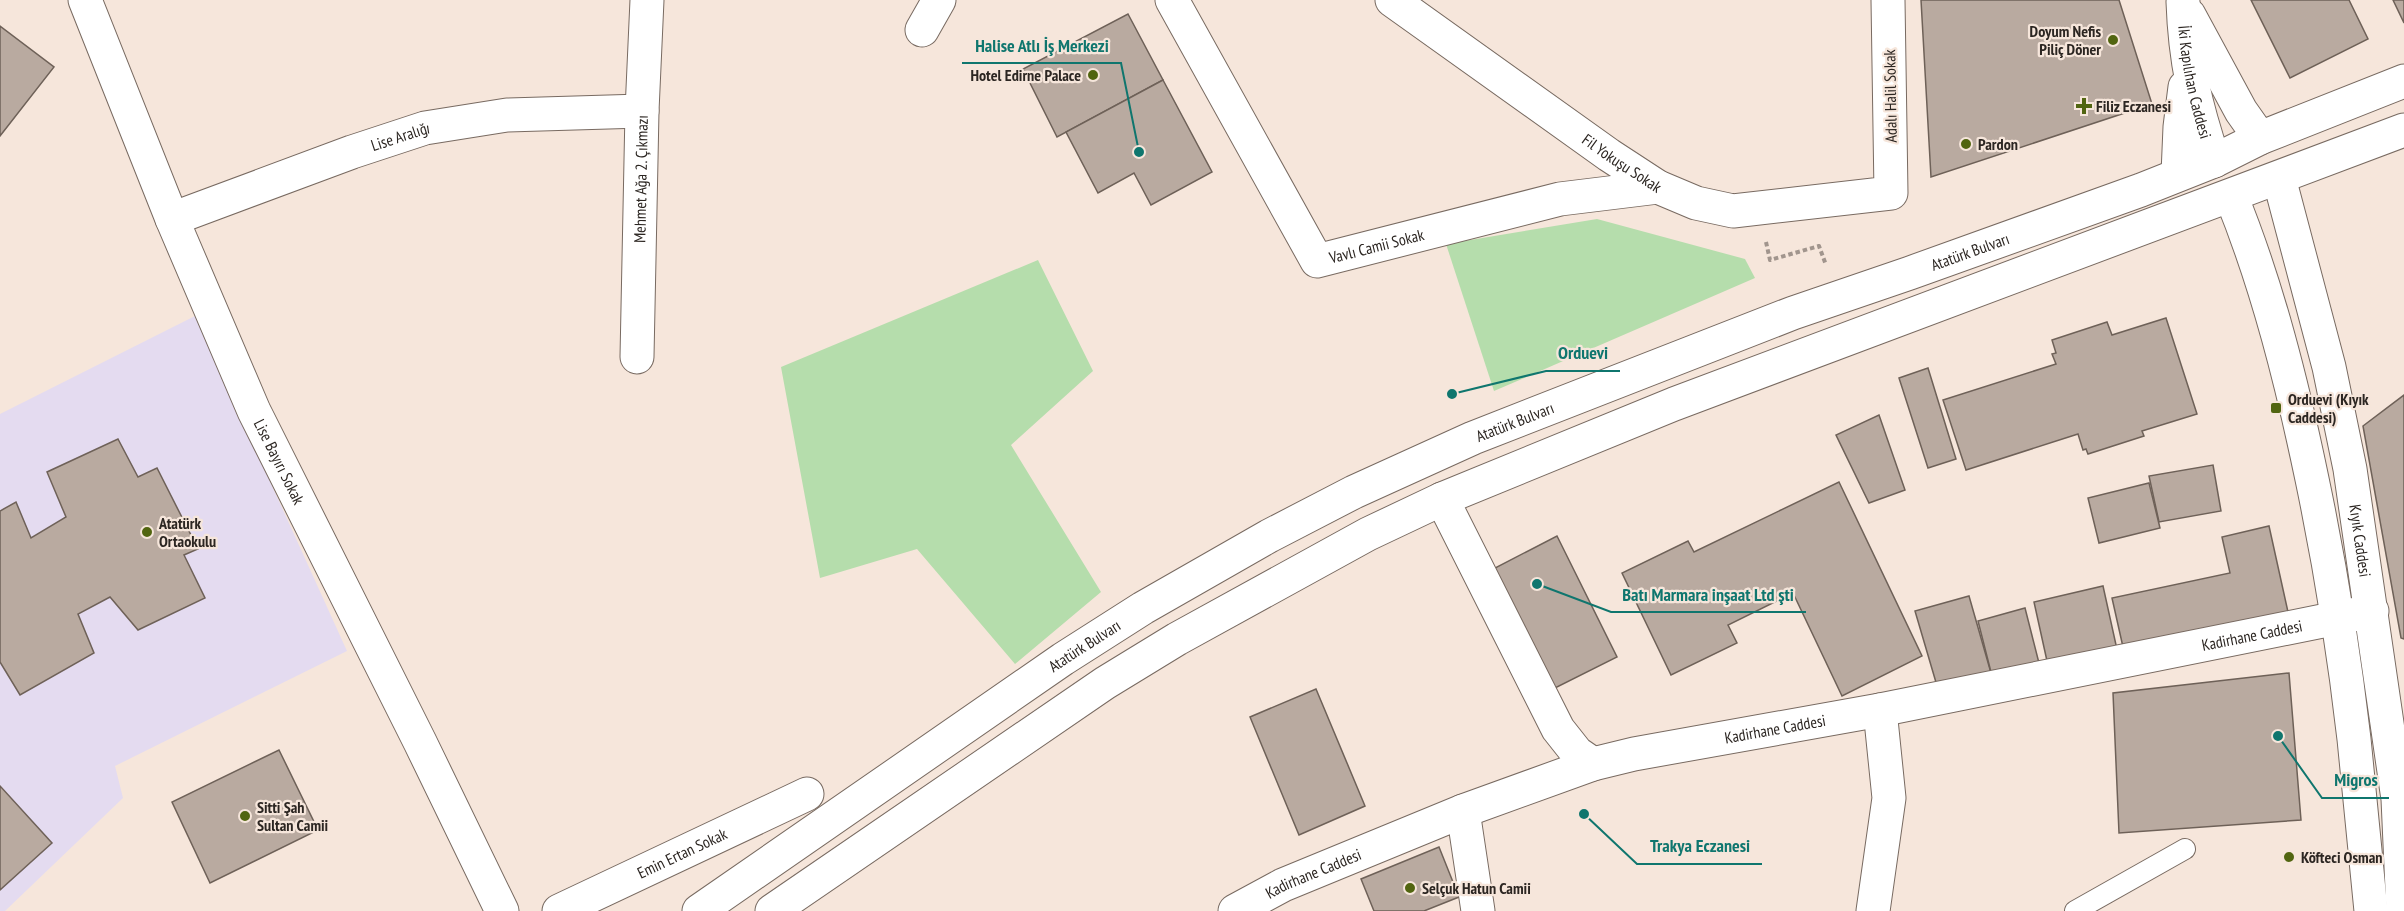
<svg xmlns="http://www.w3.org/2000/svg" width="2404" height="911" font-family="'PT Sans Narrow',sans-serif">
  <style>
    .education { fill: #e4dbf0 }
    .green { fill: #b5ddac }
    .building { fill: #b9aaa0; stroke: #6e6158; stroke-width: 1.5 }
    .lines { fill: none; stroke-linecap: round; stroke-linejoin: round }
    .lane-casing { stroke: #786a61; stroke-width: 22 }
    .street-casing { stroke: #786a61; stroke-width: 35 }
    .secondary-casing { stroke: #786a61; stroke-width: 35 }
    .primary-casing { stroke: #786a61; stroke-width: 35 }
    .path { stroke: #a1958d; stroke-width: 4; stroke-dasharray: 4.5 3; stroke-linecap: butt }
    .lane { stroke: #fff; stroke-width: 20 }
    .street { stroke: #fff; stroke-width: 33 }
    .secondary { stroke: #fff; stroke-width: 33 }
    .primary { stroke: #fff; stroke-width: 33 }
    .poi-dot { fill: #516510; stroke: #f6e6db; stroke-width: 2 }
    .labels { text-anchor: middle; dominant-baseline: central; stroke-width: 4.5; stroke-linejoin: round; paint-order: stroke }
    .poi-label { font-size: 16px; font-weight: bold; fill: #2c2622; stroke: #f6e6db; text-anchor: start }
    .street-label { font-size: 16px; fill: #2c2622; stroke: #f6e6db }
    .leader { fill: none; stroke: #0f766e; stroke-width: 2 }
    .callout-dot { fill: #0f766e; stroke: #f6e6db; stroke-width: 2 }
    .callout-label { font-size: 18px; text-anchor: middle; font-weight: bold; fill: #0f766e; stroke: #f6e6db; stroke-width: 4.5; stroke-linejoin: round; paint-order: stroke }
  </style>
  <rect width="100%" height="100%" fill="#f6e6db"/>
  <polygon class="education" points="195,316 347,651 115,766 123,798 5,911 0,911 0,414"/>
  <g class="green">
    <polygon points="1597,219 1745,259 1755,278 1494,391 1446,244"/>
    <polygon points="1038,260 1093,371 1011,445 1101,592 1015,664 917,549 820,578 781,367"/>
  </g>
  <g class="building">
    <polygon points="1921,0 2119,0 2152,104 1931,177"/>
    <polygon points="2251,0 2349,0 2368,39 2290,78"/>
    <polygon points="2393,0 2404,0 2404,23"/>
    <polygon points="1128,14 1163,80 1057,137 1023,69"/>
    <polygon points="0,26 54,67 0,136"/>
    <polygon points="1163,80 1212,172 1151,205 1134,173 1098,193 1066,132"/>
    <polygon points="2166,318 2197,414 2142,431 2144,436 2088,454 2086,449 2083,450 2078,434 1966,470 1943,400 2056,364 2052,354 2056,353 2052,340 2107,322 2112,335"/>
    <polygon points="1928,368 1956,459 1928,468 1899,378"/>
    <polygon points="2404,395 2404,639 2401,638 2363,426"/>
    <polygon points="1879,415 1905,490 1869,503 1836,435"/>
    <polygon points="118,439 138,477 157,468 198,549 184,555 205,598 138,630 110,597 78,614 94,653 20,695 0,662 0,511 16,502 31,538 66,517 47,472"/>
    <polygon points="2213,465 2221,511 2159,522 2149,476"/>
    <polygon points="1839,482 1922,656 1842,696 1793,593 1728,625 1737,643 1671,675 1622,573 1688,541 1694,552"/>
    <polygon points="2149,483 2160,528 2099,543 2088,498"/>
    <polygon points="2269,526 2288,612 2123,647 2112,598 2230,573 2222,537"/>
    <polygon points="1557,536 1617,657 1555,688 1495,568"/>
    <polygon points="2103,586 2118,654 2049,670 2034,602"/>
    <polygon points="1969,596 1993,680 1940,696 1915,611"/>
    <polygon points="2025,608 2040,667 1993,680 1978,621"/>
    <polygon points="2289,673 2301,820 2119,833 2113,693"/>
    <polygon points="1316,689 1365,806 1299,835 1250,717"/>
    <polygon points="279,750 318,830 210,883 172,802"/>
    <polygon points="0,786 52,843 0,890"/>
    <polygon points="1439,847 1459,897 1424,911 1374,911 1361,879"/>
  </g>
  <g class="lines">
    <defs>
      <polyline id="lane" points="2075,911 2185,849"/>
      <g id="street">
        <path id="s1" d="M85 0 172 219 254 411 420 742 502 911"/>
        <path id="s2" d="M1172 0 1317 261 1560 199 1658 187"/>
        <path id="s3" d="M1392 0 1609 155 1658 187 1696 203 1733 211 1891 193 1888 0"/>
        <polyline points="922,30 939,0"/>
        <path id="s4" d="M172 219 352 152 425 128 507 115 642 111"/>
        <path id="s5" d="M637 357 642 111 647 0"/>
        <polyline points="1442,499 1558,729 1577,753 1593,764"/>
        <polyline points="1463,811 1478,911"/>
        <path id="s6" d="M559 911 807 794"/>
        <polyline points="1873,911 1889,798 1880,710"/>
      </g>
      <g id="secondary">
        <path id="s7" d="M2183 2C2185 61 2195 105 2214 161"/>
        <polyline points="2189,15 2241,111 2260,138"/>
        <polyline points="2178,174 2180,127 2185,87"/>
        <path id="s8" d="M2279 178 2329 367 2350 469 2398 799 2403 911"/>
        <path d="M2231 196C2268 287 2292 383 2312 479 2330 565 2344 652 2354 739 2360 796 2365 854 2371 911"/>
        <path id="s9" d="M1235 911 1283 885 1463 811 1593 764 1634 754 1880 710 2372 611"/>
      </g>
      <g id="primary">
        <path id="s10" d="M699 911 1063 659 1143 608 1269 536 1354 492 1473 438 1793 313 1910 273 2141 190 2214 161 2260 138 2404 81"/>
        <polyline points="772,911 1105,683 1177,639 1368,534 1442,499 1674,404 2404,130"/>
      </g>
    </defs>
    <use href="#lane" class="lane-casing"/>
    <use href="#street" class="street-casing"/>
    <use href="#secondary" class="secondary-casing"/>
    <use href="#primary" class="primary-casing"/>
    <polyline class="path" points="1766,242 1770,260 1819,246 1826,265"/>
    <use href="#lane" class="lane"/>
    <use href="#street" class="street"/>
    <use href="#secondary" class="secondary"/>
    <use href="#primary" class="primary"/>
  </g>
  <g class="poi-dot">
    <circle cx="2113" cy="40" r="6"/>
    <circle cx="1093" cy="75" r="6"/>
    <path d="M2081 97h6v6h6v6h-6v6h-6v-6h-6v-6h6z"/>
    <circle cx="1966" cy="144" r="6"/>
    <rect x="2270" y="402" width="12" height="12" rx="3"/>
    <circle cx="147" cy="532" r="6"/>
    <circle cx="245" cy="816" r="6"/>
    <circle cx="2289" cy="857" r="6"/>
    <circle cx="1410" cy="888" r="6"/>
  </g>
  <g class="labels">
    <g class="poi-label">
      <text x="2101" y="31" text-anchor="end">Doyum Nefis<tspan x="2101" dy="18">Piliç Döner</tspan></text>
      <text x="1081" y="75" text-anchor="end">Hotel Edirne Palace</text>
      <text x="2096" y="106">Filiz Eczanesi</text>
      <text x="1978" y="144">Pardon</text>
      <text x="2288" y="399">Orduevi (Kıyık<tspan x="2288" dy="18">Caddesi)</tspan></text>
      <text x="159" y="523">Atatürk<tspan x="159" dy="18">Ortaokulu</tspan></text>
      <text x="257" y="807">Sitti Şah<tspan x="257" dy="18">Sultan Camii</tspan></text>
      <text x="2301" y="857">Köfteci Osman</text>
      <text x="1422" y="888">Selçuk Hatun Camii</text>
    </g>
    <g class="street-label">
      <text stroke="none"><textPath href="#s7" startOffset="81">İki Kapılıhan Caddesi</textPath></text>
      <text transform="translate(1890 96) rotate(-91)">Adalı Halil Sokak</text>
      <text stroke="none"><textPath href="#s4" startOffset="243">Lise Aralığı</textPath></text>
      <text stroke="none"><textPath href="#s3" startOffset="282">Fil Yokuşu Sokak</textPath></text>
      <text stroke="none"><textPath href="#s5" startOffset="178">Mehmet Ağa 2. Çıkmazı</textPath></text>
      <text stroke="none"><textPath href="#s2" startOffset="360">Vavlı Camii Sokak</textPath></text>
      <text stroke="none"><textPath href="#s10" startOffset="1440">Atatürk Bulvarı</textPath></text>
      <text stroke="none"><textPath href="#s10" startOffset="954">Atatürk Bulvarı</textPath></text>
      <text stroke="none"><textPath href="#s1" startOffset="501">Lise Bayırı Sokak</textPath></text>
      <text stroke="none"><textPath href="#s8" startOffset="372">Kıyık Caddesi</textPath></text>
      <text stroke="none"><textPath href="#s9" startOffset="1059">Kadirhane Caddesi</textPath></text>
      <text stroke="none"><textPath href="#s10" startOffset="468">Atatürk Bulvarı</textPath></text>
      <text stroke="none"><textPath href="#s9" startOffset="573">Kadirhane Caddesi</textPath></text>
      <text stroke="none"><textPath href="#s6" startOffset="136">Emin Ertan Sokak</textPath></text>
      <text stroke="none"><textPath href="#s9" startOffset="87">Kadirhane Caddesi</textPath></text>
    </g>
  </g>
  <path class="leader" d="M1139 152L1121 63H962M1452 394L1546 371H1620M1537 584L1611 612H1806M2278 736L2322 798H2389M1584 814L1637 864H1762"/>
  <g class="callout-dot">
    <circle cx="1139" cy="152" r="6"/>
    <circle cx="1452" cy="394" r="6"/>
    <circle cx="1537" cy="584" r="6"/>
    <circle cx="2278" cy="736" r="6"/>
    <circle cx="1584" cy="814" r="6"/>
  </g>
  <g class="callout-label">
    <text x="1042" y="52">Halise Atlı İş Merkezi</text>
    <text x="1583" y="359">Orduevi</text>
    <text x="1708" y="601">Batı Marmara inşaat Ltd şti</text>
    <text x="2356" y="786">Migros</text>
    <text x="1700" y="852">Trakya Eczanesi</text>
  </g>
</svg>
